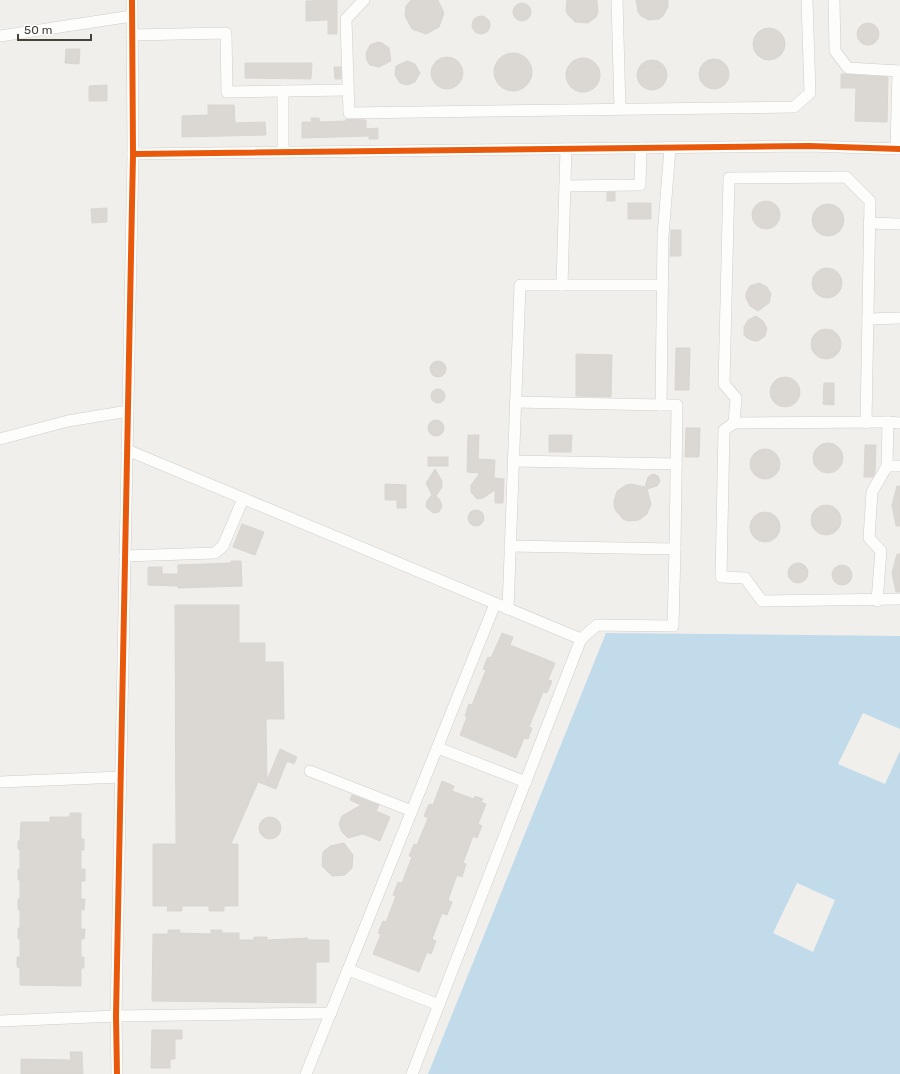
<svg xmlns="http://www.w3.org/2000/svg" width="900" height="1074" font-family="Rubik,sans-serif">
  <style>
    .water { fill: #c1dbeb; fill-rule: evenodd }
    .building { fill: #dbd8d4; stroke: #d9d6d2 }
    .lines { fill: none; stroke-linecap: round; stroke-linejoin: round }
    .minor-casing { stroke: #cfcdca; stroke-width: 12 }
    .minor { stroke: #fdfdfc; stroke-width: 11 }
    .cycleway-casing { stroke: #fff; stroke-width: 8 }
    .cycleway { stroke: #e8590c; stroke-width: 6 }
  </style>
  <rect width="100%" height="100%" fill="#f1efec"/>
  <path class="water" d="M606 633 900 636V729L863 713 838 764 885 784 900 751V1074H428ZM797 883 835 900 813 952 773 933Z"/>
  <g class="building">
    <polygon points="337,0 337,34 328,34 328,20 306,21 306,1"/>
    <polygon points="411,0 438,0 444,13 439,27 426,34 412,29 405,16 406,6"/>
    <polygon points="567,0 597,0 598,12 596,17 588,23 575,22 568,15 566,11"/>
    <polygon points="636,0 668,0 668,7 663,16 659,19 649,20 641,16 638,12"/>
    <circle cx="522" cy="12" r="9"/>
    <circle cx="481" cy="25" r="9"/>
    <circle cx="868" cy="34" r="11"/>
    <circle cx="769" cy="44" r="16"/>
    <polygon points="378,42 382,43 389,48 391,61 379,67 370,65 367,61 366,53 370,45"/>
    <polygon points="66,49 80,49 79,64 65,63"/>
    <circle cx="513" cy="72" r="19"/>
    <circle cx="447" cy="73" r="16"/>
    <circle cx="583" cy="75" r="17"/>
    <circle cx="714" cy="74" r="15"/>
    <circle cx="652" cy="75" r="15"/>
    <polygon points="407,61 415,64 420,73 415,82 407,85 400,83 395,75 396,66"/>
    <polygon points="245,63 312,63 311,79 245,78"/>
    <polygon points="334,67 341,67 341,79 335,79"/>
    <polygon points="841,74 888,77 887,122 855,121 856,88 841,88"/>
    <polygon points="107,85 107,101 89,101 89,86"/>
    <polygon points="208,105 234,105 235,123 265,122 266,135 182,137 182,116 208,115"/>
    <polygon points="311,118 319,118 320,122 346,121 346,119 366,120 366,129 378,128 378,139 369,139 369,136 302,138 302,122 312,122"/>
    <rect x="607" y="192" width="8" height="9"/>
    <circle cx="766" cy="215" r="14"/>
    <rect x="628" y="203" width="23" height="16"/>
    <circle cx="828" cy="220" r="16"/>
    <polygon points="107,208 107,222 92,223 91,209"/>
    <polygon points="671,230 681,230 681,256 670,256"/>
    <circle cx="827" cy="283" r="15"/>
    <polygon points="759,283 767,287 771,294 769,303 758,311 750,306 746,298 746,293 750,286"/>
    <polygon points="756,316 763,321 767,328 765,336 758,341 754,341 747,338 744,335 744,327 748,320"/>
    <circle cx="826" cy="344" r="15"/>
    <polygon points="676,348 690,348 689,390 675,390"/>
    <polygon points="576,354 612,355 611,397 576,396"/>
    <circle cx="438" cy="369" r="8"/>
    <circle cx="785" cy="392" r="15"/>
    <polygon points="824,383 834,383 834,405 823,404"/>
    <circle cx="438" cy="396" r="7"/>
    <circle cx="436" cy="428" r="8"/>
    <polygon points="686,428 700,428 699,457 685,457"/>
    <polygon points="468,435 479,435 478,459 495,460 494,478 504,479 503,503 495,503 495,490 483,498 477,499 471,492 471,485 480,473 467,472"/>
    <polygon points="549,435 572,435 571,452 549,452"/>
    <circle cx="828" cy="458" r="15"/>
    <polygon points="865,445 876,445 875,472 873,477 864,477"/>
    <circle cx="765" cy="464" r="15"/>
    <rect x="428" y="457" width="20" height="9"/>
    <polygon points="435,469 442,481 442,487 436,496 440,500 442,506 439,512 433,513 426,507 427,501 432,495 426,483"/>
    <polygon points="653,474 658,476 660,481 657,486 647,489 651,504 647,514 639,520 628,521 623,519 616,511 614,506 614,501 617,491 626,485 631,484 645,487 648,477"/>
    <polygon points="385,484 406,485 406,508 397,508 397,500 385,500"/>
    <polygon points="897,486 900,486 900,526 896,526 892,505"/>
    <circle cx="826" cy="520" r="15"/>
    <circle cx="476" cy="518" r="8"/>
    <circle cx="765" cy="527" r="15"/>
    <polygon points="242,524 264,532 255,555 233,547"/>
    <polygon points="897,554 900,554 900,592 896,592 892,573"/>
    <polygon points="231,561 241,561 242,586 178,588 178,586 148,585 148,567 162,567 162,574 178,574 178,565 231,563"/>
    <circle cx="798" cy="573" r="10"/>
    <circle cx="842" cy="575" r="10"/>
    <polygon points="175,605 239,605 239,643 265,643 265,662 283,662 284,719 266,719 267,780 280,749 297,757 294,764 287,761 276,789 258,782 231,844 238,844 238,906 224,906 224,911 209,911 209,906 182,906 182,911 167,911 168,906 153,906 153,844 176,844"/>
    <polygon points="502,633 513,637 510,645 555,663 548,680 552,681 547,693 543,692 529,727 532,728 528,739 524,738 516,758 460,735 467,717 465,716 469,704 472,705 486,670 483,669 488,657 491,658"/>
    <polygon points="442,781 454,786 452,791 474,799 475,796 483,799 481,802 486,804 478,824 482,826 477,838 473,836 463,863 466,864 462,877 457,875 448,900 452,902 447,915 442,913 432,939 436,941 431,954 427,952 419,972 373,954 381,934 378,933 383,921 386,922 396,896 393,895 398,882 402,883 412,857 409,856 414,844 417,845 428,818 424,816 429,804 433,805"/>
    <polygon points="352,795 379,805 376,811 390,817 380,841 363,834 348,838 342,832 339,824 342,816 361,805 350,800"/>
    <polygon points="70,813 81,813 81,839 84,839 84,850 81,850 81,869 85,869 85,881 81,881 81,899 85,899 84,910 81,910 81,929 85,929 84,939 81,939 81,957 84,957 84,968 81,968 81,986 20,985 20,968 17,967 17,957 20,957 20,939 18,939 18,928 20,928 20,910 18,910 18,899 20,899 20,880 18,880 18,869 20,869 20,850 18,849 18,841 20,841 21,822 50,822 50,817 70,817"/>
    <circle cx="270" cy="828" r="11"/>
    <polygon points="344,843 353,855 352,868 345,875 332,876 322,866 323,852 330,846"/>
    <polygon points="168,930 180,930 179,933 211,934 211,930 222,930 222,933 239,933 239,940 254,940 254,937 267,937 267,940 308,938 307,940 329,940 329,962 316,962 316,1003 152,1001 153,934 168,934"/>
    <polygon points="152,1030 182,1030 182,1039 175,1039 175,1059 170,1059 170,1068 151,1068"/>
    <polygon points="70,1052 82,1052 83,1074 21,1074 21,1059 71,1060"/>
  </g>
  <g class="lines">
    <defs>
      <g id="minor">
        <polyline points="364,0 346,19 349,113 794,107 810,93 807,0"/>
        <polyline points="617,0 620,109"/>
        <polyline points="834,0 835,51 848,68 900,71"/>
        <polyline points="132,35 226,33 227,92 347,90"/>
        <polyline points="0,36 132,16"/>
        <polyline points="283,91 283,152"/>
        <polyline points="896,149 898,71"/>
        <polyline points="133,154 809,146 900,149"/>
        <polyline points="565,186 640,185 641,148"/>
        <polyline points="869,223 900,224"/>
        <polyline points="562,285 662,285"/>
        <polyline points="868,319 900,318"/>
        <polyline points="515,402 661,405 663,236 670,148"/>
        <polyline points="734,423 888,422"/>
        <polyline points="866,423 870,201 846,177 729,178 724,384 736,398 734,423 724,430 721,577 745,578 762,601 900,599"/>
        <polyline points="0,439 68,421 128,411"/>
        <polyline points="127,450 581,639"/>
        <polyline points="513,461 676,464"/>
        <polyline points="887,466 900,466"/>
        <polyline points="510,546 675,549 677,405 661,405"/>
        <polyline points="125,556 215,553 223,546 243,499"/>
        <polyline points="877,601 881,551 869,538 872,492 887,466 888,422 900,423"/>
        <polyline points="508,609 520,285 562,285 566,149"/>
        <polyline points="438,748 526,782"/>
        <polyline points="310,771 412,811"/>
        <polyline points="0,782 121,777"/>
        <polyline points="349,970 439,1005"/>
        <polyline points="0,1021 116,1016 331,1013"/>
        <polyline points="117,1074 116,1016 133,154 132,0"/>
        <polyline points="306,1074 495,604"/>
        <polyline points="412,1074 581,639 597,625 673,626 675,549"/>
      </g>
    </defs>
    <use href="#minor" class="minor-casing"/>
    <use href="#minor" class="minor"/>
    <defs>
      <g id="cycleway">
        <polyline points="133,154 809,146 900,149"/>
        <polyline points="117,1074 116,1016 133,154 132,0"/>
      </g>
    </defs>
    <use href="#cycleway" class="cycleway-casing"/>
    <use href="#cycleway" class="cycleway"/>
  </g>
  <path d="M18 34v6h73v-6" fill="none" stroke="#474138" stroke-width="2"/>
  <text x="24" y="34" font-size="12" fill="#474138" stroke="#ffffff" stroke-width="3" paint-order="stroke">50 m</text>
</svg>
